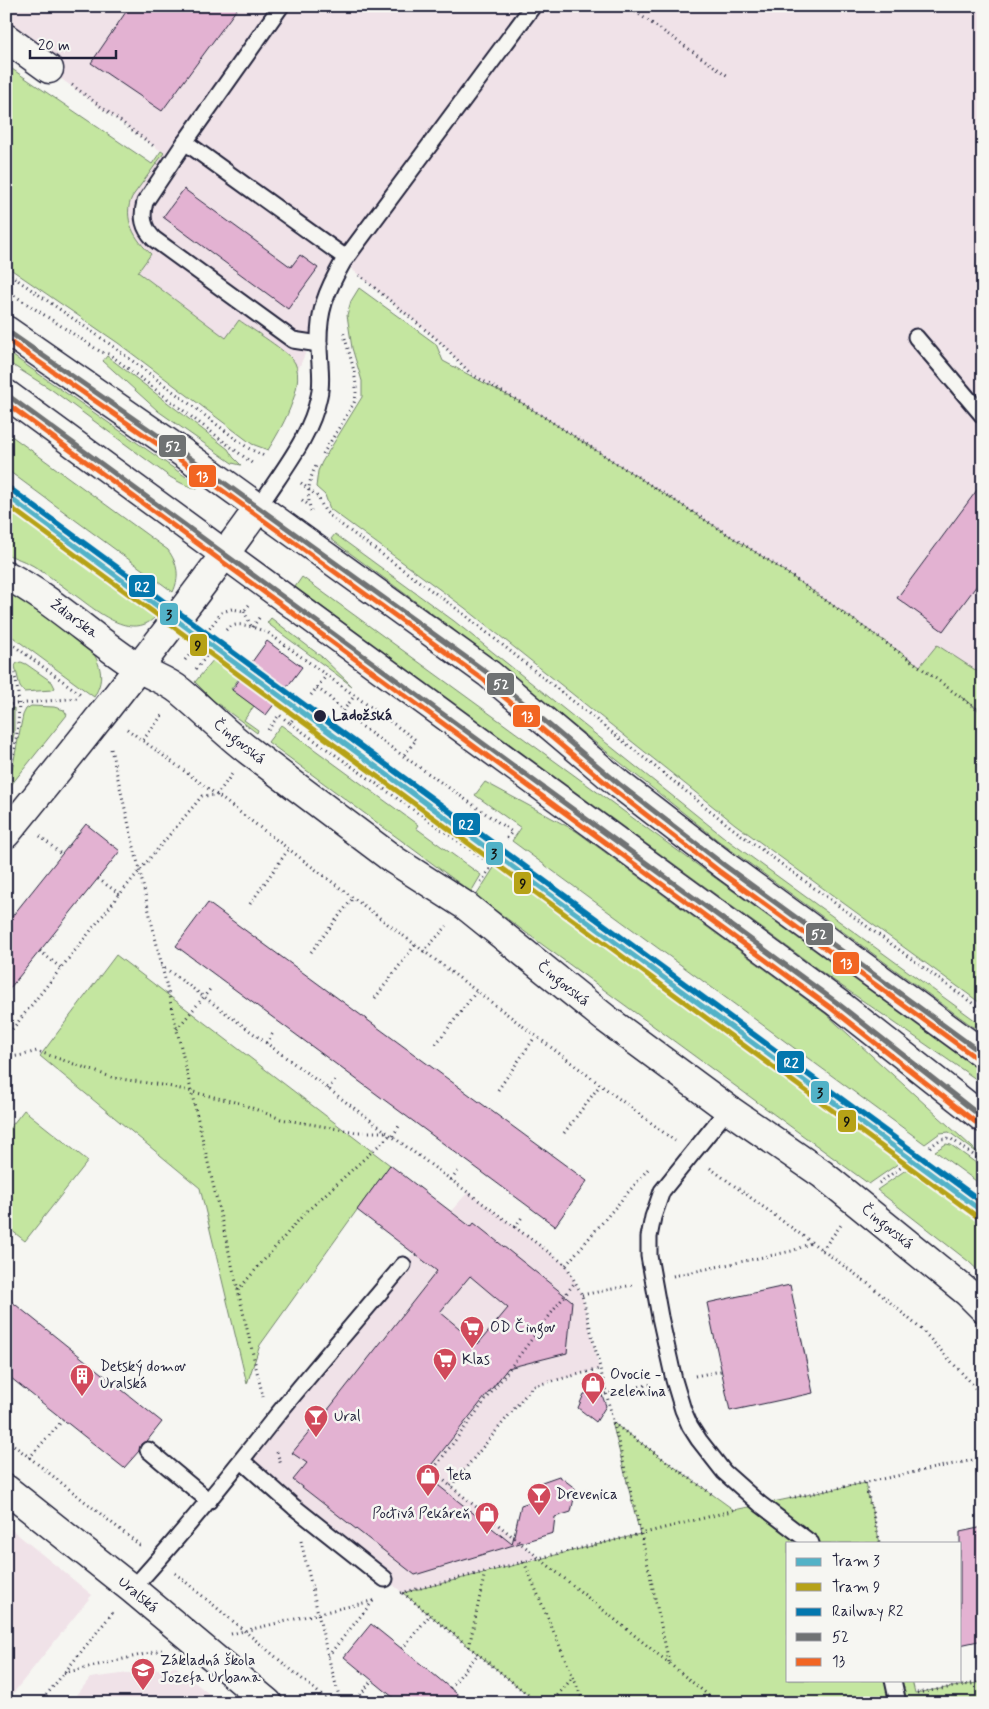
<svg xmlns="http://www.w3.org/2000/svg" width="989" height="1709" font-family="Mynerve,sans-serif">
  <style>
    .built { fill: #f0e2e8 }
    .green { fill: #c4e6a0; stroke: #73846e }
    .building { fill: #e3b2d2; stroke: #22223b; fill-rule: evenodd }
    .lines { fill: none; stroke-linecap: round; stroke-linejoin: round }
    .service-casing { stroke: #22223b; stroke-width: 19 }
    .minor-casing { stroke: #22223b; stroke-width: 31 }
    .secondary-casing { stroke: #22223b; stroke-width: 31 }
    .path { stroke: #22223b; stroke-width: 3; stroke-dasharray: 1 4; stroke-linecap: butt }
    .service { stroke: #f6f6f2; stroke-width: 15 }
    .minor { stroke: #f6f6f2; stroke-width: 28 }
    .secondary { stroke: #f6f6f2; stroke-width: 28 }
    .bus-1-casing { stroke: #f6f6f2; stroke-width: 9 }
    .bus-2-casing { stroke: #f6f6f2; stroke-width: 9 }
    .bus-1 { stroke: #6f7273; stroke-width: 5 }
    .bus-2 { stroke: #f26522; stroke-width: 5 }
    .rail-1-casing { stroke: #f6f6f2; stroke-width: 10 }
    .rail-1 { stroke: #0377ae; stroke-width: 6 }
    .tram-1-casing { stroke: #f6f6f2; stroke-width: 9 }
    .tram-2-casing { stroke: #f6f6f2; stroke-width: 9 }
    .tram-1 { stroke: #52b2c7; stroke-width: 5 }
    .tram-2 { stroke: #b6a217; stroke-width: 5 }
    .stop-dot { fill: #22223b; stroke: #f6f6f2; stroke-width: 2 }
    .labels { text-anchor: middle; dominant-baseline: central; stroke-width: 5; stroke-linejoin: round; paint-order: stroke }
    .street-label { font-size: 15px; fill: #22223b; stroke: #f6f6f2 }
    .stop-label { font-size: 15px; font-weight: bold; fill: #22223b; stroke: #f6f6f2; text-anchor: start }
    .poi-label { font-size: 15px; fill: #22223b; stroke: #f6f6f2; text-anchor: start }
    .line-badge { stroke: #f6f6f2; stroke-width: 2 }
    .badge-label { font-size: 14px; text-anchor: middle; font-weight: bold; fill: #fff }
    .pale-badge-label { font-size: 14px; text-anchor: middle; font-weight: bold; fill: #111 }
  </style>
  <rect width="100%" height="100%" fill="#f6f6f2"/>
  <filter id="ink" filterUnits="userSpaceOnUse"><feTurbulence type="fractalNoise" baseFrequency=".02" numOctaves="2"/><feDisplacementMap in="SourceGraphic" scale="10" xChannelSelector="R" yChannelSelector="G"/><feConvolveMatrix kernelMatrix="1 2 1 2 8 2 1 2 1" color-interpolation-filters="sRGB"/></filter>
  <g filter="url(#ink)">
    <g class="built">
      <polygon points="6,6 983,6 983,714 920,667 774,564 522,403 471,374 439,341 343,262 297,373 297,384 291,403 277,435 268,450 252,444 118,343 54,299 161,151 6,39"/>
      <polygon points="468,1192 566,1265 582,1295 599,1369 533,1386 451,1486 539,1558 403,1593 242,1461 403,1265"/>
      <polygon points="6,1525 92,1595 6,1702"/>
      <polygon points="176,1667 220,1703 71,1703 90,1678"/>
    </g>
    <g class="green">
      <path d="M6 65 152 164 161 151 164 153 132 197C122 218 135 240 151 254L138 272 226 338 239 320C251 329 289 352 295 363 306 386 280 431 268 450L252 444 118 343 6 266Z"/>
      <polygon points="359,288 436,344 443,361 522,403 774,564 920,666 937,645 983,675 983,712 961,697 983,714 983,1005 735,824 465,608 330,509 325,495 316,487 318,471 322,462 362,397 362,381 352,348 347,315 351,301"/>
      <path d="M6 351 199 486 197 488C187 487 179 482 170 477L52 390 6 361Z"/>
      <polygon points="107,356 228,449 233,457 241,465 232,463 158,411 103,361"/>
      <path d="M6 432 168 550C178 564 180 577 173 592L6 469Z"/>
      <path d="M6 504 12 508 157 615C134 642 99 613 79 598 66 589 54 579 41 571 31 563 18 559 6 554Z"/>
      <polygon points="335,534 454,621 725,838 983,1026 983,1034 720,842 450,627 331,539"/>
      <polygon points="302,577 983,1073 983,1084 830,978 295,587"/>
      <path d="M6 588 22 596 93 652C102 669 104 680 94 697L6 632Z"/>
      <polygon points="271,618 322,657 352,686 267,623"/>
      <polygon points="214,659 240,677 231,689 254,706 244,720 258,730 257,733 214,701 195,682"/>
      <polygon points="21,662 26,664 52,682 55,688 52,690 24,692 20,687 15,666 17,663"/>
      <polygon points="31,706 54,707 64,710 67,715 11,785 9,784 23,715 26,709"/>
      <polygon points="14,708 14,734 6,767 6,710"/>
      <polygon points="281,725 418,825 416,828 481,875 471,892 268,742"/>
      <polygon points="485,782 576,831 826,1014 983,1157 949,1132 940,1133 925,1144 512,841 521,828 475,795"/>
      <polygon points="497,863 501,866 902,1161 869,1184 476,896"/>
      <polygon points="116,955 390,1165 357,1210 260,1345 247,1384 200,1188 40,1056"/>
      <polygon points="24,1110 88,1161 25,1241 6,1226 6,1133"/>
      <polygon points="946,1144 951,1145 983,1168 983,1186 935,1151"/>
      <polygon points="910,1167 983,1221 983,1275 968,1261 877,1190"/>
      <polygon points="612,1422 734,1510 865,1483 880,1543 788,1543 788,1680 912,1680 915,1693 983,1682 983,1703 538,1703 403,1593 640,1534"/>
    </g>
    <g class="building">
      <polygon points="130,6 239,6 162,111 91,63"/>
      <polygon points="184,189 291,267 300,255 318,268 288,309 163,217"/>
      <polygon points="983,482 983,577 943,631 897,598"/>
      <polygon points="267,641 302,667 266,715 232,690"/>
      <polygon points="86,824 120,851 6,993 6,924"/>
      <polygon points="208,903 587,1181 555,1226 176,946"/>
      <path d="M390 1165 471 1227 474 1223 572 1301 567 1353 508 1368 424 1474 512 1544 521 1505 536 1500 539 1483 559 1476 576 1489 571 1512 555 1517 553 1533 415 1575 293 1480 307 1463 292 1453 331 1406 437 1271 357 1210ZM470 1276 508 1308 478 1344 440 1312Z"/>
      <polygon points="790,1285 813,1393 730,1411 707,1303"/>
      <polygon points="6,1297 162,1422 147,1441 141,1444 139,1451 124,1468 6,1374"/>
      <polygon points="593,1392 602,1395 606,1406 596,1422 578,1408 584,1394"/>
      <polygon points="983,1527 983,1640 960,1645 960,1532"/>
      <polygon points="371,1624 432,1673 468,1703 400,1703 344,1657"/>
    </g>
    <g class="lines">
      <defs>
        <g id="service">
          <polyline points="281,6 185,142 346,258"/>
          <path d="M185 142 145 202C141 217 143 228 154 239L293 340 319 344"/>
          <polyline points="916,337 983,416"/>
          <path d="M259 507C281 472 311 437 319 396 323 380 319 362 319 346 318 311 326 292 343 262L533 6"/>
          <polyline points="728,1109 662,1191 653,1217 649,1237 649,1256 660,1317 674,1380 683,1410 690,1426 699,1440 724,1472 760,1504 811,1543"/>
          <polyline points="148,1450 209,1501"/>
          <polyline points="242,1461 294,1507 385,1579"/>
          <path d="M132 1589C180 1537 225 1481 269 1425 312 1371 359 1318 403 1265"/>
          <polyline points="893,1680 898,1703"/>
        </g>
        <g id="minor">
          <polyline points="6,38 49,69"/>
          <path d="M6 575C54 600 92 638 137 667 151 676 167 680 180 691 204 711 225 733 249 751L394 860 466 906 605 1018 728 1109 822 1174 968 1293 983 1308"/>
          <path d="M6 834C93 727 179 619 259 507"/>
          <polyline points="6,1489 132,1589 268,1703"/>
        </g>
        <g id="secondary">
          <polyline points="6,330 183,453 489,674 619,784 724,865 983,1054"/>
          <polyline points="6,394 836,1002 983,1118"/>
        </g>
      </defs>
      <use href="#service" class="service-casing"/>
      <use href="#minor" class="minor-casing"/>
      <use href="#secondary" class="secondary-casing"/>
      <g class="path">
        <polyline points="627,6 728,76"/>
        <polyline points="72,85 155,147"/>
        <polyline points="6,272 114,347 248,448 266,457"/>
        <polyline points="359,275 439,341 471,374 522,403 774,564 920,667 983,714"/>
        <polyline points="6,290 101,352 109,354 252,463"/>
        <path d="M323 454 354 403C361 384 348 351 343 331"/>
        <polyline points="301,483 318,497 325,511 332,518 461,612 732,828 983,1011"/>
        <polyline points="302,500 310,506"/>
        <path d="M311 511C306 495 309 478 317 464"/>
        <polyline points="244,611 252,628 261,615"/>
        <path d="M226 630C238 619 253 628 267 632L416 740 404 755"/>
        <polyline points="6,640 82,695"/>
        <path d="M6 655C28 694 17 743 6 783"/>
        <polyline points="185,660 222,612 232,609 244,611 249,605"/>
        <polyline points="196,669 208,654"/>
        <polyline points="317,688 328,696 348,716 369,732 512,832 506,839"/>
        <polyline points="311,695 326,676"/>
        <polyline points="6,705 78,698"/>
        <polyline points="343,711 355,695"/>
        <polyline points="290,723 488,862"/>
        <polyline points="127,729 217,795 675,1141"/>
        <polyline points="268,730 279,715 290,723 296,715"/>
        <polyline points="143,740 163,714"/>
        <polyline points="111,749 263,1397"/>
        <polyline points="40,836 62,855"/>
        <polyline points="98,879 120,894"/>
        <polyline points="481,882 492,866 488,862 491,859"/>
        <polyline points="250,904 288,850"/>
        <polyline points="40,951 61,968"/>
        <polyline points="311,952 353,898"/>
        <polyline points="423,952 447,926"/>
        <polyline points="161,965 566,1265 582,1295 641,1534 539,1558 432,1471 575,1282"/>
        <polyline points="375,998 415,945"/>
        <polyline points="6,1026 12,1030"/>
        <polyline points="177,1029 212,987"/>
        <polyline points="6,1037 120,894 202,796 217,795 232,774"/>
        <polyline points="266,1043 273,1033"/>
        <polyline points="436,1044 476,992"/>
        <polyline points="6,1058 23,1055 37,1051 114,1078 168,1086 239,1103 281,1119 356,1132 386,1132"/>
        <polyline points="328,1089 336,1079"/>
        <polyline points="498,1090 535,1037"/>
        <polyline points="564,1133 600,1085"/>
        <polyline points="393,1136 399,1126"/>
        <polyline points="930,1147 941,1139 950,1138 983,1162"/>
        <polyline points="710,1168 870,1285 922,1330 973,1385 983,1399"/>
        <polyline points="451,1180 459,1170"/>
        <polyline points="879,1183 906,1164"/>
        <polyline points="515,1227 522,1217"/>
        <polyline points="822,1250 841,1225"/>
        <polyline points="566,1265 649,1168"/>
        <polyline points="673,1276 792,1251 811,1243"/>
        <polyline points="238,1290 304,1214 390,1135"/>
        <polyline points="582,1295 633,1285"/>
        <polyline points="695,1376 721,1371"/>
        <polyline points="605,1394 652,1384"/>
        <polyline points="613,1423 713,1495"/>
        <polyline points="6,1439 141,1546"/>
        <polyline points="277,1452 281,1465"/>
        <polyline points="29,1458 63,1420"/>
        <polyline points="865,1483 880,1543"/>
        <polyline points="451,1486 533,1386 599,1369"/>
        <polyline points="790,1498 983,1458"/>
        <polyline points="301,1541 328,1656 341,1703"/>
        <polyline points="524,1562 584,1703"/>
        <polyline points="175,1573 331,1703"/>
        <polyline points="401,1593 539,1558 718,1703"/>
        <polyline points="403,1593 538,1703"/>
        <polyline points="231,1634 376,1600"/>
        <polyline points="469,1647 485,1572"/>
        <polyline points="402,1649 430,1615"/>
        <polyline points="328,1656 373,1601"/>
        <polyline points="669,1662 641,1534 735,1510"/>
        <polyline points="64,1673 162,1650"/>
        <polyline points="450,1688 478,1654"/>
        <polyline points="917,1693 983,1682"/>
        <polyline points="40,1703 114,1611"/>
        <polyline points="354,1703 372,1680"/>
        <polyline points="551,1703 573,1677"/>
      </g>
      <use href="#service" class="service"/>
      <use href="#minor" class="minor"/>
      <use href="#secondary" class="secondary"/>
      <defs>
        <g id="bus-1">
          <polyline points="6,330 183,453 489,674 619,784 724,865 983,1054"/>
          <polyline points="6,394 836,1002 983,1118"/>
        </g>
        <g id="bus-2">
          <polyline points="6,339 179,459 484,680 614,790 719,871 979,1060"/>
          <polyline points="6,403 831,1008 978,1124"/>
        </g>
      </defs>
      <use href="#bus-1" class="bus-1-casing"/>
      <use href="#bus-2" class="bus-2-casing"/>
      <use href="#bus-1" class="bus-1"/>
      <use href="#bus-2" class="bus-2"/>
      <defs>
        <polyline id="rail-1" points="10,489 983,1203"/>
      </defs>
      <use href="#rail-1" class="rail-1-casing"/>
      <use href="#rail-1" class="rail-1"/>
      <defs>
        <polyline id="tram-1" points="6,495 983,1212"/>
        <polyline id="tram-2" points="6,504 979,1218"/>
      </defs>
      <use href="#tram-1" class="tram-1-casing"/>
      <use href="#tram-2" class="tram-2-casing"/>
      <use href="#tram-1" class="tram-1"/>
      <use href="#tram-2" class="tram-2"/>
    </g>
  </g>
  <defs>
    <symbol id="supermarket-pin" viewBox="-11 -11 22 30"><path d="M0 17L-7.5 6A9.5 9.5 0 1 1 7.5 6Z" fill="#d1495b" stroke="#f6f6f2"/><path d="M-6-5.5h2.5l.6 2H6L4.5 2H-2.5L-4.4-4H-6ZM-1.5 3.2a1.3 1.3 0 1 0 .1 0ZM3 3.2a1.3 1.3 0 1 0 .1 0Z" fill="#fff"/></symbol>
    <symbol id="building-pin" viewBox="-11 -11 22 30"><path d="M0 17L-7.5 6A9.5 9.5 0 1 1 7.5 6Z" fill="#d1495b" stroke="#f6f6f2"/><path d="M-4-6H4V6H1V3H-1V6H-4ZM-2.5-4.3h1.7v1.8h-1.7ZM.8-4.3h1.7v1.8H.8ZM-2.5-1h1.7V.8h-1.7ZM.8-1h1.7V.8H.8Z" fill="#fff"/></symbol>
    <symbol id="shop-pin" viewBox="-11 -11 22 30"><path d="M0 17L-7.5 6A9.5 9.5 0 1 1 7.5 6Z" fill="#d1495b" stroke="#f6f6f2"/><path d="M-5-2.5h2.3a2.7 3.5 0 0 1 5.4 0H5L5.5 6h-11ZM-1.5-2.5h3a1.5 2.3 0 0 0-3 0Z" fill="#fff"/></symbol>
    <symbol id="bar-pin" viewBox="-11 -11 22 30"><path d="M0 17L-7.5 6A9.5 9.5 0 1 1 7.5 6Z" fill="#d1495b" stroke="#f6f6f2"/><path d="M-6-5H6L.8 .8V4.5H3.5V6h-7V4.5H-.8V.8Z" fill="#fff"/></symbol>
    <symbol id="school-pin" viewBox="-11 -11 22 30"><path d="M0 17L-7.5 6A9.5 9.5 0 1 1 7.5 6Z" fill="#d1495b" stroke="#f6f6f2"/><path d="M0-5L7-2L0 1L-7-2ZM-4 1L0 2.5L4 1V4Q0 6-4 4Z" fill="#fff"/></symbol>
  </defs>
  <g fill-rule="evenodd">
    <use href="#supermarket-pin" x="458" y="1314" width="28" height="38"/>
    <use href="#supermarket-pin" x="431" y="1346" width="28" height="38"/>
    <use href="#building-pin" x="68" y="1362" width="28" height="38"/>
    <use href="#shop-pin" x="579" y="1370" width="28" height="38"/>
    <use href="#bar-pin" x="302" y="1403" width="28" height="38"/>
    <use href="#shop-pin" x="414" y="1462" width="28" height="38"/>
    <use href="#bar-pin" x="525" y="1481" width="28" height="38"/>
    <use href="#shop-pin" x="473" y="1500" width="28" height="38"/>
    <use href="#school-pin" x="129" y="1656" width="28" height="38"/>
  </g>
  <circle class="stop-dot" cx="320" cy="716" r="7"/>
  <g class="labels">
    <g class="street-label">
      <text transform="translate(74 619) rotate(36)">Ždiarska</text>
      <text transform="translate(239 742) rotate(39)">Čingovská</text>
      <text transform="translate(563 984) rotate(39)">Čingovská</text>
      <text transform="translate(887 1227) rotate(39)">Čingovská</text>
      <text transform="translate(138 1595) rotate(40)">Uralská</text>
    </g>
    <g class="stop-label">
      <text x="332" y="716">Ladožská</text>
    </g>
    <g class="poi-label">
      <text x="490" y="1328">OD Čingov</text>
      <text x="462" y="1360">Klas</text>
      <text x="100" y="1367">Detský domov<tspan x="100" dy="17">Uralská</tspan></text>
      <text x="610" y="1375">Ovocie -<tspan x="610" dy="17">zelenina</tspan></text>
      <text x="334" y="1417">Ural</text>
      <text x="446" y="1476">Teta</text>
      <text x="556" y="1495">Drevenica</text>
      <text x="470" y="1514" text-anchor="end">Poctivá Pekáreň</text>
      <text x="160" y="1661">Základná škola<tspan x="160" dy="17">Jozefa Urbana</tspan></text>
    </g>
  </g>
  <g class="line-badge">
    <rect x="158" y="434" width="29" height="24" rx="5" fill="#6f7273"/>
    <rect x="188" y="464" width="29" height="24" rx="5" fill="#f26522"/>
    <rect x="128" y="574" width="28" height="24" rx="5" fill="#0377ae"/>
    <rect x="159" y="602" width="20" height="24" rx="5" fill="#52b2c7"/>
    <rect x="189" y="633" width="19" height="24" rx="5" fill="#b6a217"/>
    <rect x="486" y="672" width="29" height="24" rx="5" fill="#6f7273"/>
    <rect x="512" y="704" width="29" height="24" rx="5" fill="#f26522"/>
    <rect x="452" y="812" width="29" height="24" rx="5" fill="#0377ae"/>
    <rect x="485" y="841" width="19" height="25" rx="5" fill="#52b2c7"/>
    <rect x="513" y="871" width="19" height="24" rx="5" fill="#b6a217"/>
    <rect x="805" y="922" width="29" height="24" rx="5" fill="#6f7273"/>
    <rect x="832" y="951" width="28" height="24" rx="5" fill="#f26522"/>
    <rect x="776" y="1050" width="29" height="24" rx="5" fill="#0377ae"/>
    <rect x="810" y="1080" width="20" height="24" rx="5" fill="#52b2c7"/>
    <rect x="837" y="1109" width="20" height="24" rx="5" fill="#b6a217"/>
  </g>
  <g class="badge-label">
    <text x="173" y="451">52</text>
    <text x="202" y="481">13</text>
    <text x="142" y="591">R2</text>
    <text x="501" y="689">52</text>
    <text x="527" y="721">13</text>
    <text x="466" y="829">R2</text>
    <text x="819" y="939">52</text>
    <text x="846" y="968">13</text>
    <text x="791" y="1067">R2</text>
  </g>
  <g class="pale-badge-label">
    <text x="169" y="619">3</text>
    <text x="198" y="650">9</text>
    <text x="494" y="858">3</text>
    <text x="523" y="888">9</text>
    <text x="820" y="1097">3</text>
    <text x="847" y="1126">9</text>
  </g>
  <rect width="989" height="1709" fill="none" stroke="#f6f6f2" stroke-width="25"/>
  <rect x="12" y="12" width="964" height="1684" fill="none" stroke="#22223b" stroke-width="2" filter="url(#ink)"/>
  <rect x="786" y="1542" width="175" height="140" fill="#f6f6f2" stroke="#a1a1a9"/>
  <rect x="796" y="1558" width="25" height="8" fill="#52b2c7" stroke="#a1a1a9"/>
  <text x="832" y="1566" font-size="15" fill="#22223b">Tram 3</text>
  <rect x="796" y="1583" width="25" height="8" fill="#b6a217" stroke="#a1a1a9"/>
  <text x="832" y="1592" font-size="15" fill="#22223b">Tram 9</text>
  <rect x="796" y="1608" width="25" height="8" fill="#0377ae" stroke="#a1a1a9"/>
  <text x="832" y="1616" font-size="15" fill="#22223b">Railway R2</text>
  <rect x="796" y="1633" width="25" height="8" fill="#6f7273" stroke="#a1a1a9"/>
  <text x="832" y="1642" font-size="15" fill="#22223b">52</text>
  <rect x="796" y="1658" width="25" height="8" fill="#f26522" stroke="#a1a1a9"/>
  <text x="832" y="1666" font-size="15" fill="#22223b">13</text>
  <path d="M30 50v8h86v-8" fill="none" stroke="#22223b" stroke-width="2.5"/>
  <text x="38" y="50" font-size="15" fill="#22223b" stroke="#f6f6f2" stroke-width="4" paint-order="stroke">20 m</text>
</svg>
